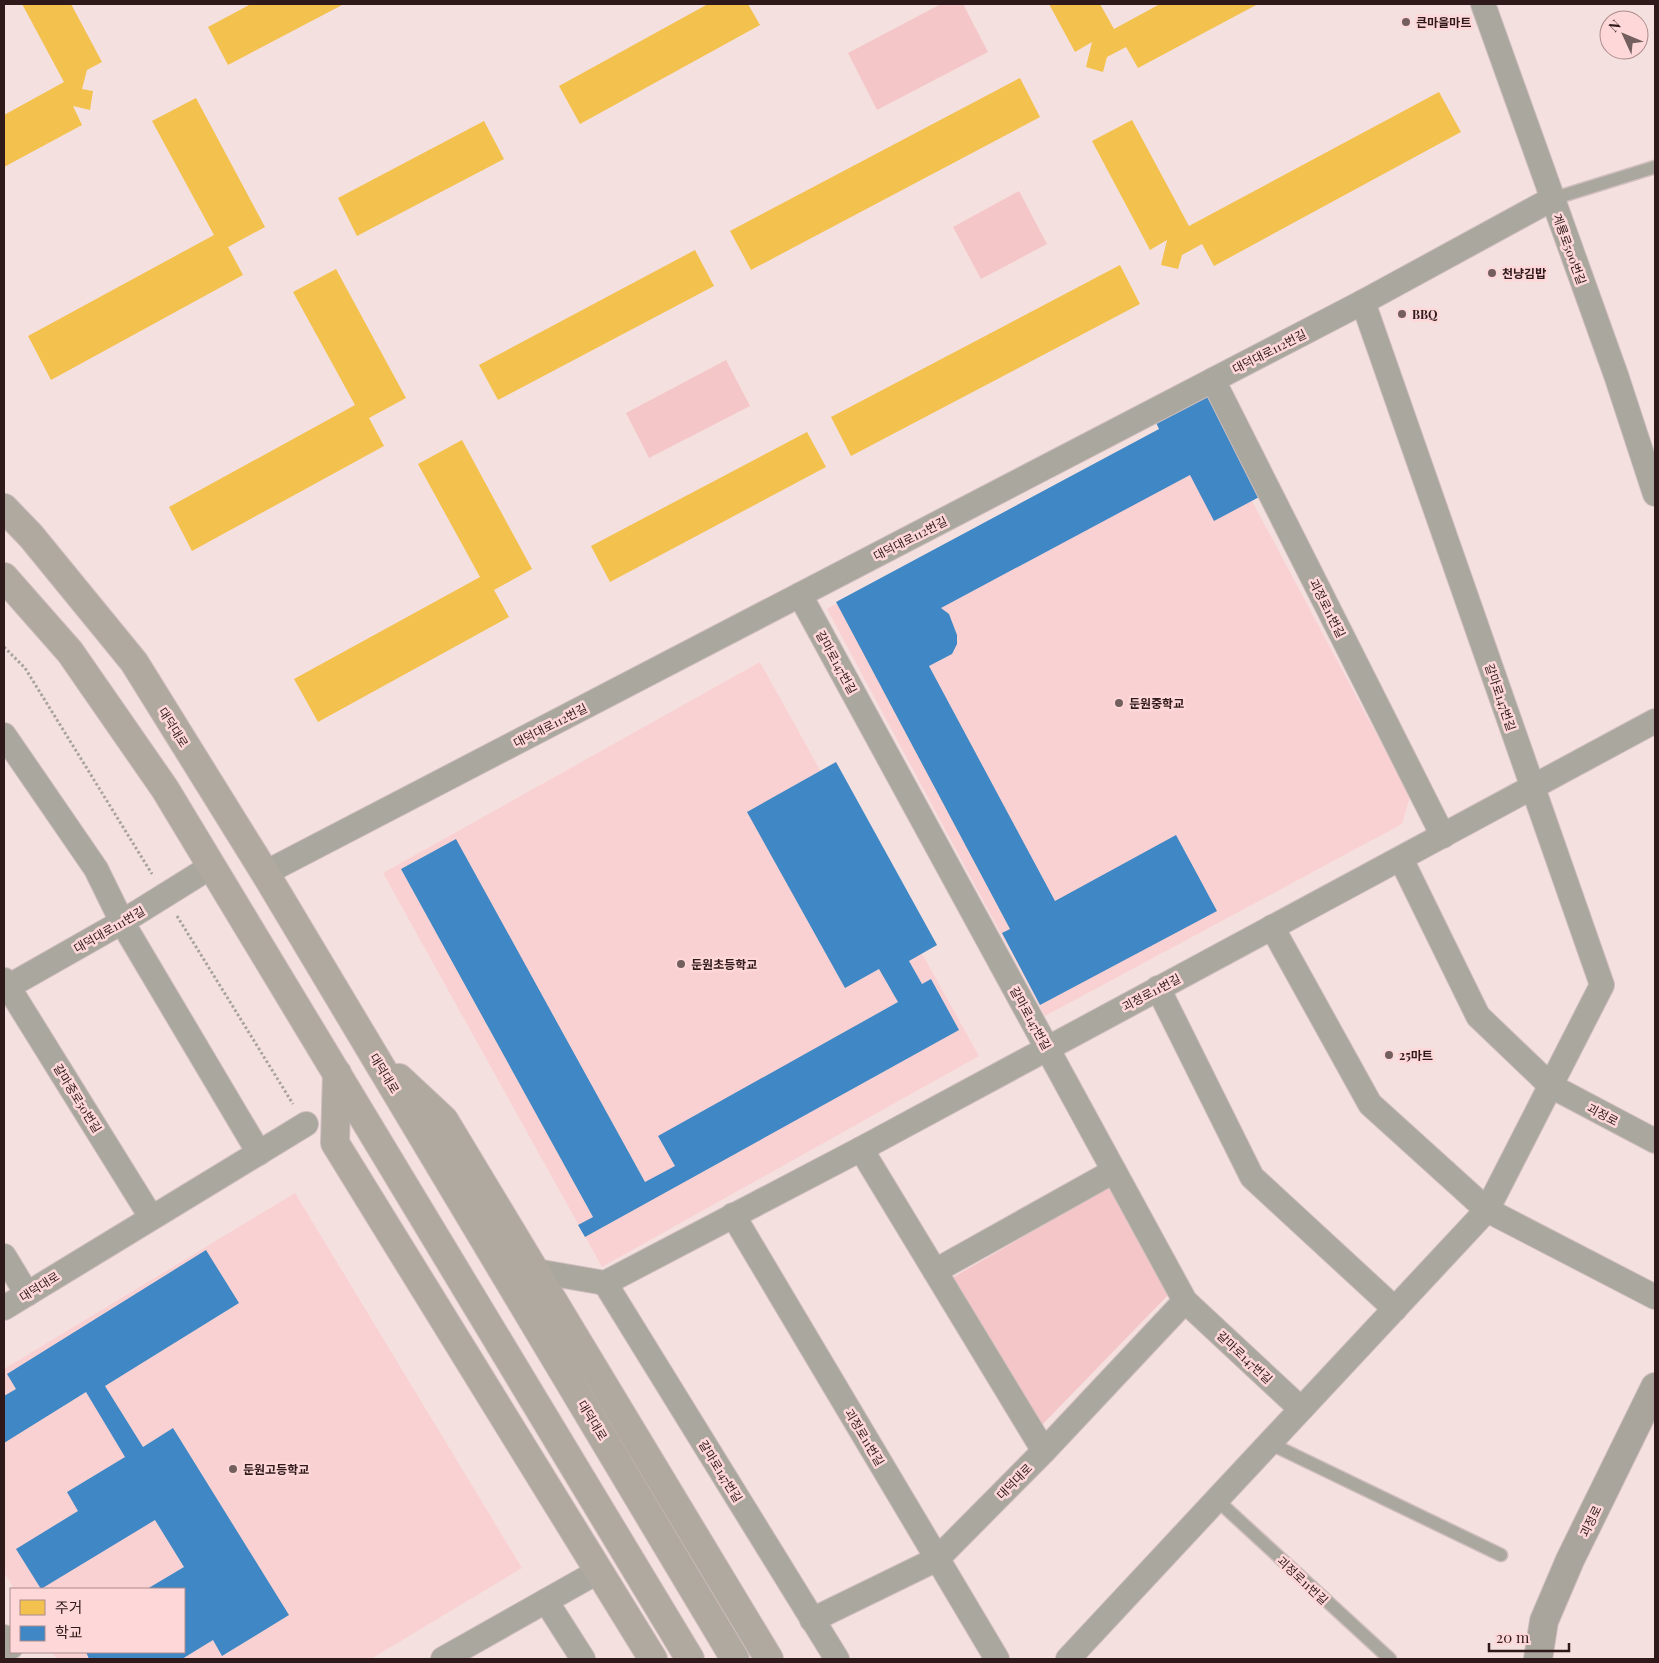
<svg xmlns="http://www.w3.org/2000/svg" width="1659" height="1663" font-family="'Playfair Display','Noto Sans KR',serif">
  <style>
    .built { fill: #fad1d2 }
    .green { fill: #f5c6c7 }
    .homes { fill: #f2c14e }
    .schools { fill: #3f88c5 }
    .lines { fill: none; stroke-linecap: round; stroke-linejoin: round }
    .service-casing { stroke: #d0bebe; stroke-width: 15 }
    .minor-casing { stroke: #d0bebe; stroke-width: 26 }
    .secondary-casing { stroke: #d0bebe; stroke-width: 30 }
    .primary-casing { stroke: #d0bebe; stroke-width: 30 }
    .path { stroke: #a8a39d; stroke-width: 3; stroke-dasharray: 2.5 2.5; stroke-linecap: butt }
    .service { stroke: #a9a79e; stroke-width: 12 }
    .minor { stroke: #a9a79e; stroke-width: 24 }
    .secondary { stroke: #a9a59c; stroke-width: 28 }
    .primary { stroke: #afa9a0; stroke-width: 28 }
    .poi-dot { fill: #745f5f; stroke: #fed7d8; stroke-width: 2 }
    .labels { text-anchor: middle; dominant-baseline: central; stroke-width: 5; stroke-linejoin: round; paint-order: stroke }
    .poi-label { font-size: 12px; font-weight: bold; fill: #2f191a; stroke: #fed7d8; text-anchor: start }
    .street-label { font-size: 12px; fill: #2f191a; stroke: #fed7d8 }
  </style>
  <rect width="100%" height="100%" fill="#f5e0e0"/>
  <g class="built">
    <polygon points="1202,407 1410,797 1402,824 1045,1016 827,609"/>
    <polygon points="760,662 979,1056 602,1267 383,873"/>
    <polygon points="295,1193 522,1568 371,1659 57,1659 52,1652 184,1652 184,1589 14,1589 4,1572 4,1369"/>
  </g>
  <g class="green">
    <polygon points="941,4 963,4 988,52 877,110 848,53"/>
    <polygon points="1019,191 1047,244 981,279 953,227"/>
    <polygon points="726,360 750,406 649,458 626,413"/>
    <polygon points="1109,1187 1170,1293 1039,1428 952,1278"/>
  </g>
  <g class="homes">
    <polygon points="22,4 71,4 102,62 87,70 82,89 93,91 90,110 73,106 82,125 4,167 4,115 64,82"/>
    <polygon points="251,4 344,4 228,65 208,27"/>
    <polygon points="708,4 748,4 760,25 580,124 559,86"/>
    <polygon points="1049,4 1100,4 1114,29 1160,4 1258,4 1138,68 1126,47 1107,57 1103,72 1086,67 1092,42 1075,52"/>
    <polygon points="1020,78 1040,117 751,270 730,231"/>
    <polygon points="1439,92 1461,132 1214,266 1202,244 1182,255 1178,269 1161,265 1167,240 1150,250 1092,141 1132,120 1189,226"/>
    <polygon points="196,98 265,227 228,247 243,275 51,380 28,336 214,235 152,121"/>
    <polygon points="484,121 504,159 357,236 338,198"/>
    <polygon points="695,250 714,286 498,400 479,365"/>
    <polygon points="1120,265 1140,304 851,456 831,417"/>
    <polygon points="336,269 406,398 369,418 384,446 192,551 169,507 355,405 293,292"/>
    <polygon points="807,432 826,467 610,582 591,546"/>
    <polygon points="462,440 532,569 494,590 509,617 318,722 294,679 480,577 418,464"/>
  </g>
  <g class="schools">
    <polygon points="1206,388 1263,495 1214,521 1190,475 941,608 949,614 957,635 957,644 952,654 929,666 1055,901 1176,835 1217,911 1040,1005 1002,933 1010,929 836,602 1159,429 1153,416"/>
    <polygon points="836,762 937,945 909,961 922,984 931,979 959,1030 585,1237 578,1225 593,1217 401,869 456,839 645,1182 675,1166 658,1136 898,1002 879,969 845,988 747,812"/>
    <polygon points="206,1250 239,1303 105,1386 143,1447 173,1428 289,1615 222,1656 213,1640 182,1659 89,1659 86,1652 184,1652 184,1589 147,1589 184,1567 155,1520 41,1589 16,1549 78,1511 67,1492 125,1457 86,1392 4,1443 4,1396 16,1389 7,1374"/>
  </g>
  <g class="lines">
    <defs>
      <g id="service">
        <polyline points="1552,199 1655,167"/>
        <polyline points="1269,1443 1501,1555"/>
        <polyline points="1217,1500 1390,1659"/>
      </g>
      <g id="minor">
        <polyline points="1483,4 1616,375 1655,494"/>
        <polyline points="1213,380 1443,836"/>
        <polyline points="800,595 1185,1301 1301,1409"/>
        <polyline points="4,735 96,869 122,922 259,1153"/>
        <polyline points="1401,859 1478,1016 1551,1086 1655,1141"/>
        <polyline points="265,873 1363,302 1552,199"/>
        <polyline points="1272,927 1370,1104 1487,1210 1655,1297"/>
        <polyline points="4,980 151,1217"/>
        <polyline points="1158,988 1252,1177 1395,1309"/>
        <polyline points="4,989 122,922 212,866"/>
        <polyline points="861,1149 1044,1451"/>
        <polyline points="733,1215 997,1659"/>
        <polyline points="4,1256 27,1294"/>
        <polyline points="536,1271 605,1283 861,1149 1655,721"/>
        <polyline points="935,1271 1114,1171"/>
        <polyline points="605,1283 837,1659"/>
        <polyline points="4,1308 306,1124"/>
        <polyline points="546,1601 583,1659"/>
        <polyline points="812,1620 937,1559 1044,1451 1185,1301"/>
        <polyline points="4,1637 11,1647"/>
        <polyline points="443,1659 599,1571"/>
        <polyline points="1068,1659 1487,1210 1602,985 1363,302"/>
      </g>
      <polyline id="secondary" points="1538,1659 1544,1621 1570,1560 1655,1387"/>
      <g id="primary">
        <polyline points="4,508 31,536 134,662 265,873 735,1659"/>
        <polyline points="4,577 70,652 165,789 690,1659"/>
        <polyline points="337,1073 335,1143 653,1659"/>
        <polyline points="399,1078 444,1120 769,1659"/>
      </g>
    </defs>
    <use href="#service" class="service-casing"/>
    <use href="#minor" class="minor-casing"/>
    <use href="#secondary" class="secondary-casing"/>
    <use href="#primary" class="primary-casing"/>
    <g class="path">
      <polyline points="4,647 25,668 152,874"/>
      <polyline points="177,916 293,1104"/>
    </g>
    <use href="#service" class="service"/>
    <use href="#minor" class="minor"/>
    <use href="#secondary" class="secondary"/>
    <use href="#primary" class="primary"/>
  </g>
  <g class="poi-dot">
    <circle cx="1406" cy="22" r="5"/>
    <circle cx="1492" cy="273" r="5"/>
    <circle cx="1402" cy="314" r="5"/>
    <circle cx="1119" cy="703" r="5"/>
    <circle cx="681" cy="964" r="5"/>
    <circle cx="1389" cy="1055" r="5"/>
    <circle cx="233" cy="1469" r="5"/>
  </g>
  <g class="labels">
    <g class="poi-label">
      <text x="1416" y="22">큰마을마트</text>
      <text x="1502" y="273">천냥김밥</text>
      <text x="1412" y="314">BBQ</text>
      <text x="1129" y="703">둔원중학교</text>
      <text x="691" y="964">둔원초등학교</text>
      <text x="1399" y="1055">25마트</text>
      <text x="243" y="1469">둔원고등학교</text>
    </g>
    <g class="street-label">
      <text transform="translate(1570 249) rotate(70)">계룡로500번길</text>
      <text transform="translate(1269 351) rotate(-27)">대덕대로112번길</text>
      <text transform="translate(910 538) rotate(-27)">대덕대로112번길</text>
      <text transform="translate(1328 608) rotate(63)">괴정로11번길</text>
      <text transform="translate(837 662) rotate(61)">갈마로147번길</text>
      <text transform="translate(1501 697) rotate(71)">갈마로147번길</text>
      <text transform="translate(550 725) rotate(-27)">대덕대로112번길</text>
      <text transform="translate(174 727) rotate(58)">대덕대로</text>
      <text transform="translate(109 929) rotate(-30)">대덕대로111번길</text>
      <text transform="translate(1151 992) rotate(-28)">괴정로11번길</text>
      <text transform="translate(1031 1018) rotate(61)">갈마로147번길</text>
      <text transform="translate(385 1073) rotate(59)">대덕대로</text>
      <text transform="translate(78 1098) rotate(58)">갈마중로50번길</text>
      <text transform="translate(1603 1114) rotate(28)">괴정로</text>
      <text transform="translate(39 1286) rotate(-32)">대덕대로</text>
      <text transform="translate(1245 1357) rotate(43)">갈마로147번길</text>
      <text transform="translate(593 1420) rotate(59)">대덕대로</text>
      <text transform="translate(865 1437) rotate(59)">괴정로11번길</text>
      <text transform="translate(721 1471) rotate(58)">갈마로147번길</text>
      <text transform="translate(1014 1481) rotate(-45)">대덕대로</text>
      <text transform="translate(1590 1521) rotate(-64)">괴정로</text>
      <text transform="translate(1303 1580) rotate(43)">괴정로11번길</text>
    </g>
  </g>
  <rect width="1659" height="1663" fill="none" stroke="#2f191a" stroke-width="10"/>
  <rect x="10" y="1588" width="175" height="65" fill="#fed7d8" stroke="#ab8b8c"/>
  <rect x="20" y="1600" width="25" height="15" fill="#f2c14e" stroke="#ab8b8c"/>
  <text x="55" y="1613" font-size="15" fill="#2f191a">주거</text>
  <rect x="20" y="1626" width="25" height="15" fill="#3f88c5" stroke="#ab8b8c"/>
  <text x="55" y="1638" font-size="15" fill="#2f191a">학교</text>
  <g transform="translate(1624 35) rotate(314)"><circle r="24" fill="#fed7d8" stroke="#ab8b8c"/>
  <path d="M0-4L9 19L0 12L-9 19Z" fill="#745f5f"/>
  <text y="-8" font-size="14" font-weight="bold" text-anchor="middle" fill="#2f191a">N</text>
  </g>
  <path d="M1489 1643v8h80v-8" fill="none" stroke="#2f191a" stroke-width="2.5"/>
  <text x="1496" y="1643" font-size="15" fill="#2f191a" stroke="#fed7d8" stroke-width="4" paint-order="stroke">20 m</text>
</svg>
